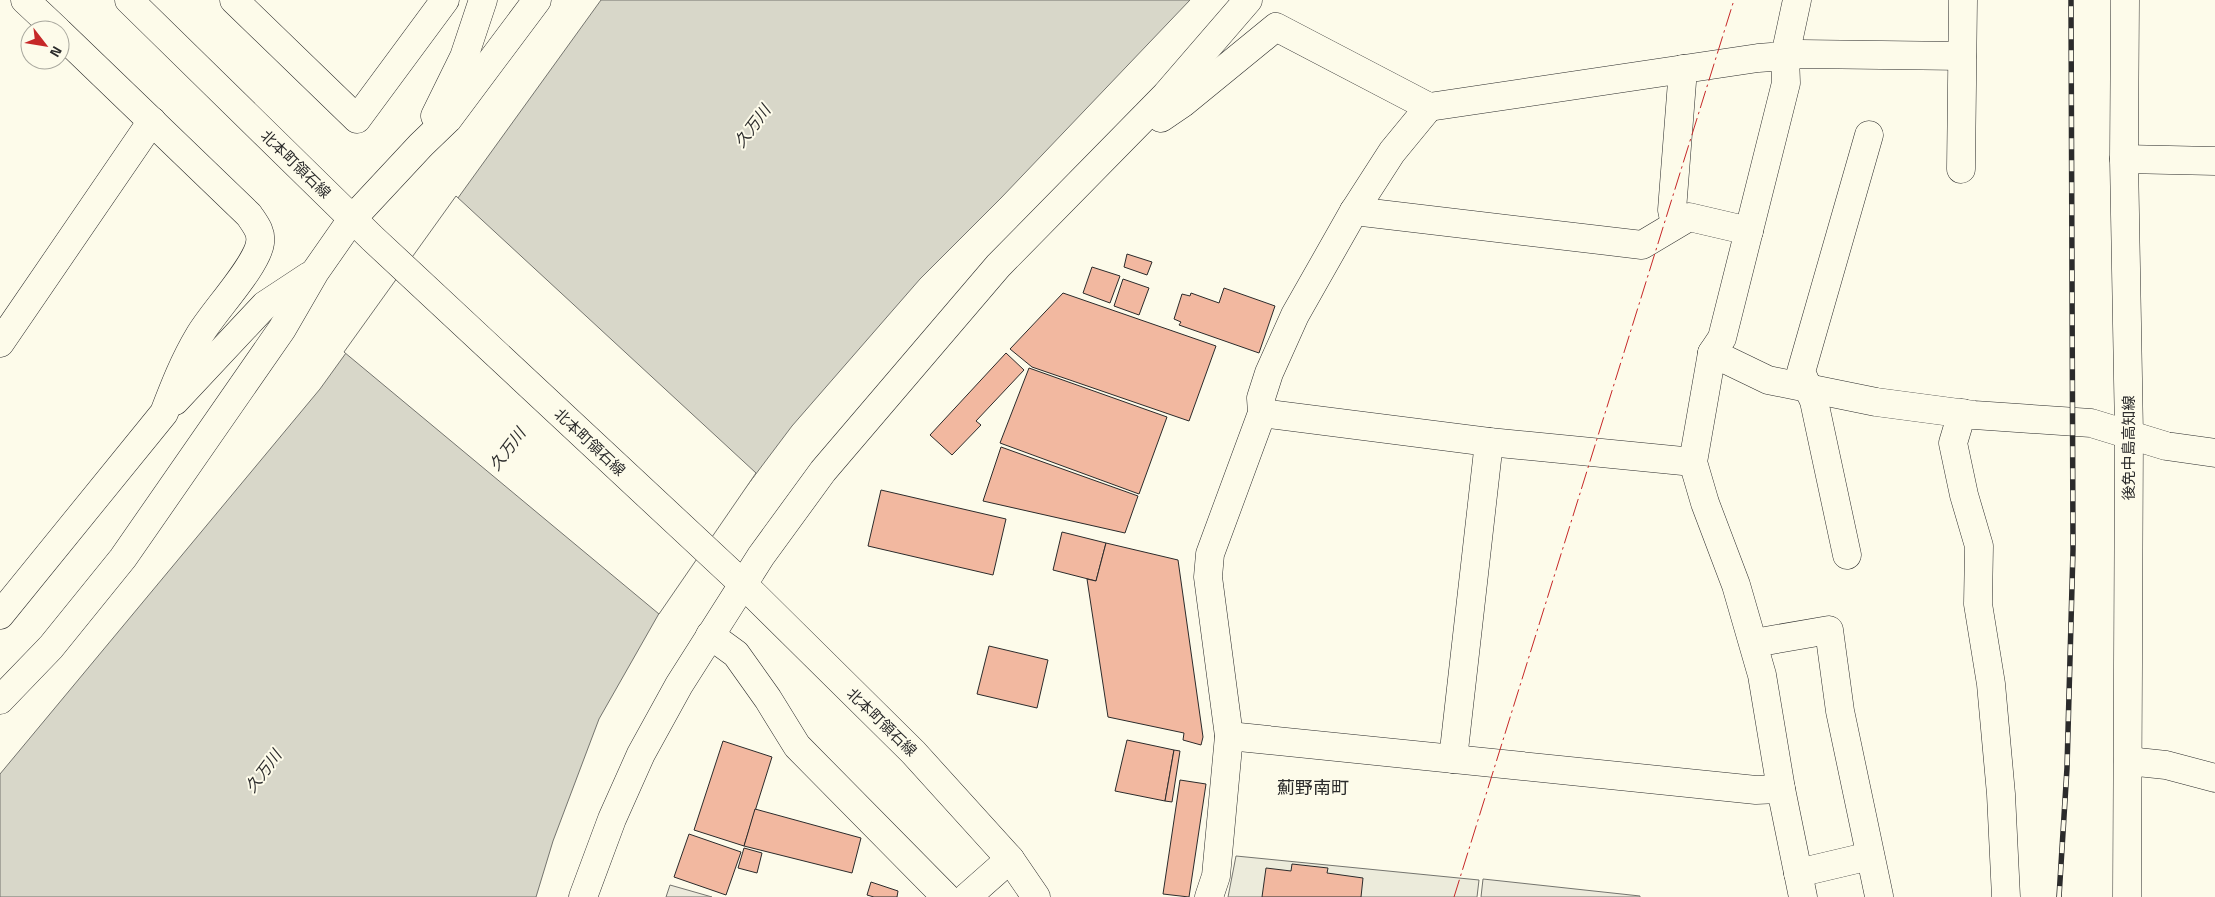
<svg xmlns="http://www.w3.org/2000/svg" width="2215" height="897" font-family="'Titillium Web','Noto Sans JP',sans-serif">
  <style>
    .green { fill: #ecebdb; stroke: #74746e }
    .parking { fill: #eceadb; stroke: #74746e }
    .water { fill: #d8d7c9; stroke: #74746e }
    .pier { fill: #fdfbea; stroke: #74746e }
    .building { fill: #f2b8a0; stroke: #2b2b2b }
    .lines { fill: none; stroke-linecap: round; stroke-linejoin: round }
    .minor-casing { stroke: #2b2b2b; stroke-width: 29 }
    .major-casing { stroke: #2b2b2b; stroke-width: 29 }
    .minor { stroke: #fdfbea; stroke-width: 28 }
    .major { stroke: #fdfbea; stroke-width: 28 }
    .rail-casing { stroke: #2b2b2b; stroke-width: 5.5 }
    .rail { stroke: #fdfbea; stroke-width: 4; stroke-dasharray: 11; stroke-linecap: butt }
    .power { stroke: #c62828; stroke-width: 1; stroke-dasharray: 18 4 2.5 4; stroke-linecap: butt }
    .labels { text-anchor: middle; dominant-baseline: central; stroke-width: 4; stroke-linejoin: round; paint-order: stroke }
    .street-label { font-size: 15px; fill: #2b2b2b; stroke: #fdfbea }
    .water-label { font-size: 16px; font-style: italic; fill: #2b2b2b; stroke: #fdfbea }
    .quarter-label { font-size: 18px; fill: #2b2b2b; stroke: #fdfbea }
  </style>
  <rect width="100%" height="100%" fill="#fdfbea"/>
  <polygon class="green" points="1236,856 1479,880 1477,897 1228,897"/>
  <g class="parking">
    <polygon points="1483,879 1640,896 1640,897 1481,897"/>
    <polygon points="670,885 712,897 666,897"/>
  </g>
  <polygon class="water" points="601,0 1190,0 1001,198 920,279 792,426 731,507 678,580 599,719 553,841 536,897 0,897 0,774 320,389"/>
  <polygon class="pier" points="456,196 756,473 659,614 344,352"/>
  <g class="building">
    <polygon points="1127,254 1152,262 1147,275 1124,267"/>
    <polygon points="1092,267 1120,276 1110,303 1083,293"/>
    <polygon points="1123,279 1149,288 1139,315 1114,306"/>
    <polygon points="1224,288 1275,306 1259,353 1179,325 1181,322 1174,319 1182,294 1190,296 1191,293 1219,303"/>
    <polygon points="1063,293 1216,346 1189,421 1032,367 1010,349"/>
    <polygon points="1006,353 1024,370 976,421 981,425 952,455 930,435"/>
    <polygon points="1029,368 1167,417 1139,494 1000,443"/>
    <polygon points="1001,447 1138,496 1125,533 983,501"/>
    <polygon points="881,490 1006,519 993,575 868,546"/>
    <polygon points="1062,532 1106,543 1096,581 1053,570"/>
    <polygon points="1106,543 1178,560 1203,737 1201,745 1183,740 1184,733 1108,717 1087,579 1096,581"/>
    <polygon points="989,646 1048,660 1037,708 977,694"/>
    <polygon points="1127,740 1174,750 1165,801 1115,791"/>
    <polygon points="723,741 772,757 744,846 694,830"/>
    <polygon points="1174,750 1180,751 1172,802 1165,801"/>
    <polygon points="1180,780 1206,784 1189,897 1163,894"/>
    <polygon points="755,809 861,838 852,873 744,846"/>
    <polygon points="689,834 741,852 726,895 674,877"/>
    <polygon points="744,848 762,853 757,873 738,868"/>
    <polygon points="1292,864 1328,868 1327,873 1363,878 1361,897 1262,897 1266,868 1291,871"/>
    <polygon points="871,882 898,891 897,897 874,897 867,895"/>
  </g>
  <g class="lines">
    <defs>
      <g id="minor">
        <polyline points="25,0 57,30"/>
        <polyline points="234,0 357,119 445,0"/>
        <polyline points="435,116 464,57 483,0"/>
        <polyline points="1161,118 1183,103 1276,27 1429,107 1758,58 1785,56 1797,0"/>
        <polyline points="2124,159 2215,161"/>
        <polyline points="1961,169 1963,0"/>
        <polyline points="1354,211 1642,245 1689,217 1749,231"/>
        <polyline points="1675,224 1672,210 1683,69"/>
        <polyline points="0,343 152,121"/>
        <polyline points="1712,353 1768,380 1876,402 1974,415 2091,423 2166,446 2215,453"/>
        <polyline points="175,401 265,305 309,276"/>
        <polyline points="1262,413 1489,442 1693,462"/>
        <polyline points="1962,413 1953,443 1964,495 1979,546 1978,604 1991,684 2001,794 2006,897"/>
        <polyline points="1847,555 1814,401 1801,372 1869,135"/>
        <path d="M0 615 164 413C174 387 184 361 199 336 212 313 257 266 260 243 262 232 255 224 249 215L60 33"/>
        <polyline points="710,635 736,654 768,699 797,746 946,897"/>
        <polyline points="1754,643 1829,630 1840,711 1879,896"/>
        <polyline points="0,700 51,647 123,558 282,329 315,272 352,219 421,145 448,119 537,0"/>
        <polyline points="1229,736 1756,790 1781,789"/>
        <polyline points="1453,759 1489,442"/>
        <polyline points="2128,761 2166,765 2215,778"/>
        <polyline points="1798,873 1870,856"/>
        <polyline points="583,897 612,819 641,754 679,685 761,556 823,471 998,266 1166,95 1248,0"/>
        <polyline points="967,897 1010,859"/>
        <polyline points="1209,897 1216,876 1229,736 1208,577 1210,554 1262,413 1261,398 1269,373 1295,315 1354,211 1392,152 1429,107"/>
        <polyline points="1803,897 1781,789 1762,675 1736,585 1705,503 1693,462 1712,353 1722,338 1786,83 1785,56 1801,54 1962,56"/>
      </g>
      <g id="major">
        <polyline points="129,0 372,238 744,585 913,752 1010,859 1036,897"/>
        <polyline points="2125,0 2124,159 2129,433 2127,897"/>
      </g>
    </defs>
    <use href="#minor" class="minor-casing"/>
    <use href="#major" class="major-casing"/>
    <use href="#minor" class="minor"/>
    <use href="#major" class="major"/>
    <defs>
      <polyline id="rail" points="2059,897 2067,768 2073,550 2071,0"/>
    </defs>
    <use href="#rail" class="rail-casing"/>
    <use href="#rail" class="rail"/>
    <polyline class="power" points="1454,897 1734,0"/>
  </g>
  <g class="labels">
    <g class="street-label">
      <text transform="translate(296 164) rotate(44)">北本町領石線</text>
      <text transform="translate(590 442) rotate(43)">北本町領石線</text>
      <text transform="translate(2128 448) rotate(-90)">後免中島高知線</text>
      <text transform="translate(882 722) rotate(44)">北本町領石線</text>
    </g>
    <g class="water-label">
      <text transform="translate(752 126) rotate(-53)">久万川</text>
      <text transform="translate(507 449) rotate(-53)">久万川</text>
      <text transform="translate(263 771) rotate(-53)">久万川</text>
    </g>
    <g class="quarter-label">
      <text x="1313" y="787">薊野南町</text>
    </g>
  </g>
  <g transform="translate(45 45) rotate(121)"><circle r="24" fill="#fdfbea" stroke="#a9a89e"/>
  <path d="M0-4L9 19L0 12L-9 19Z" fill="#c62828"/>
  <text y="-8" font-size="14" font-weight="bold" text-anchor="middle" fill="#2b2b2b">N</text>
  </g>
</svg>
